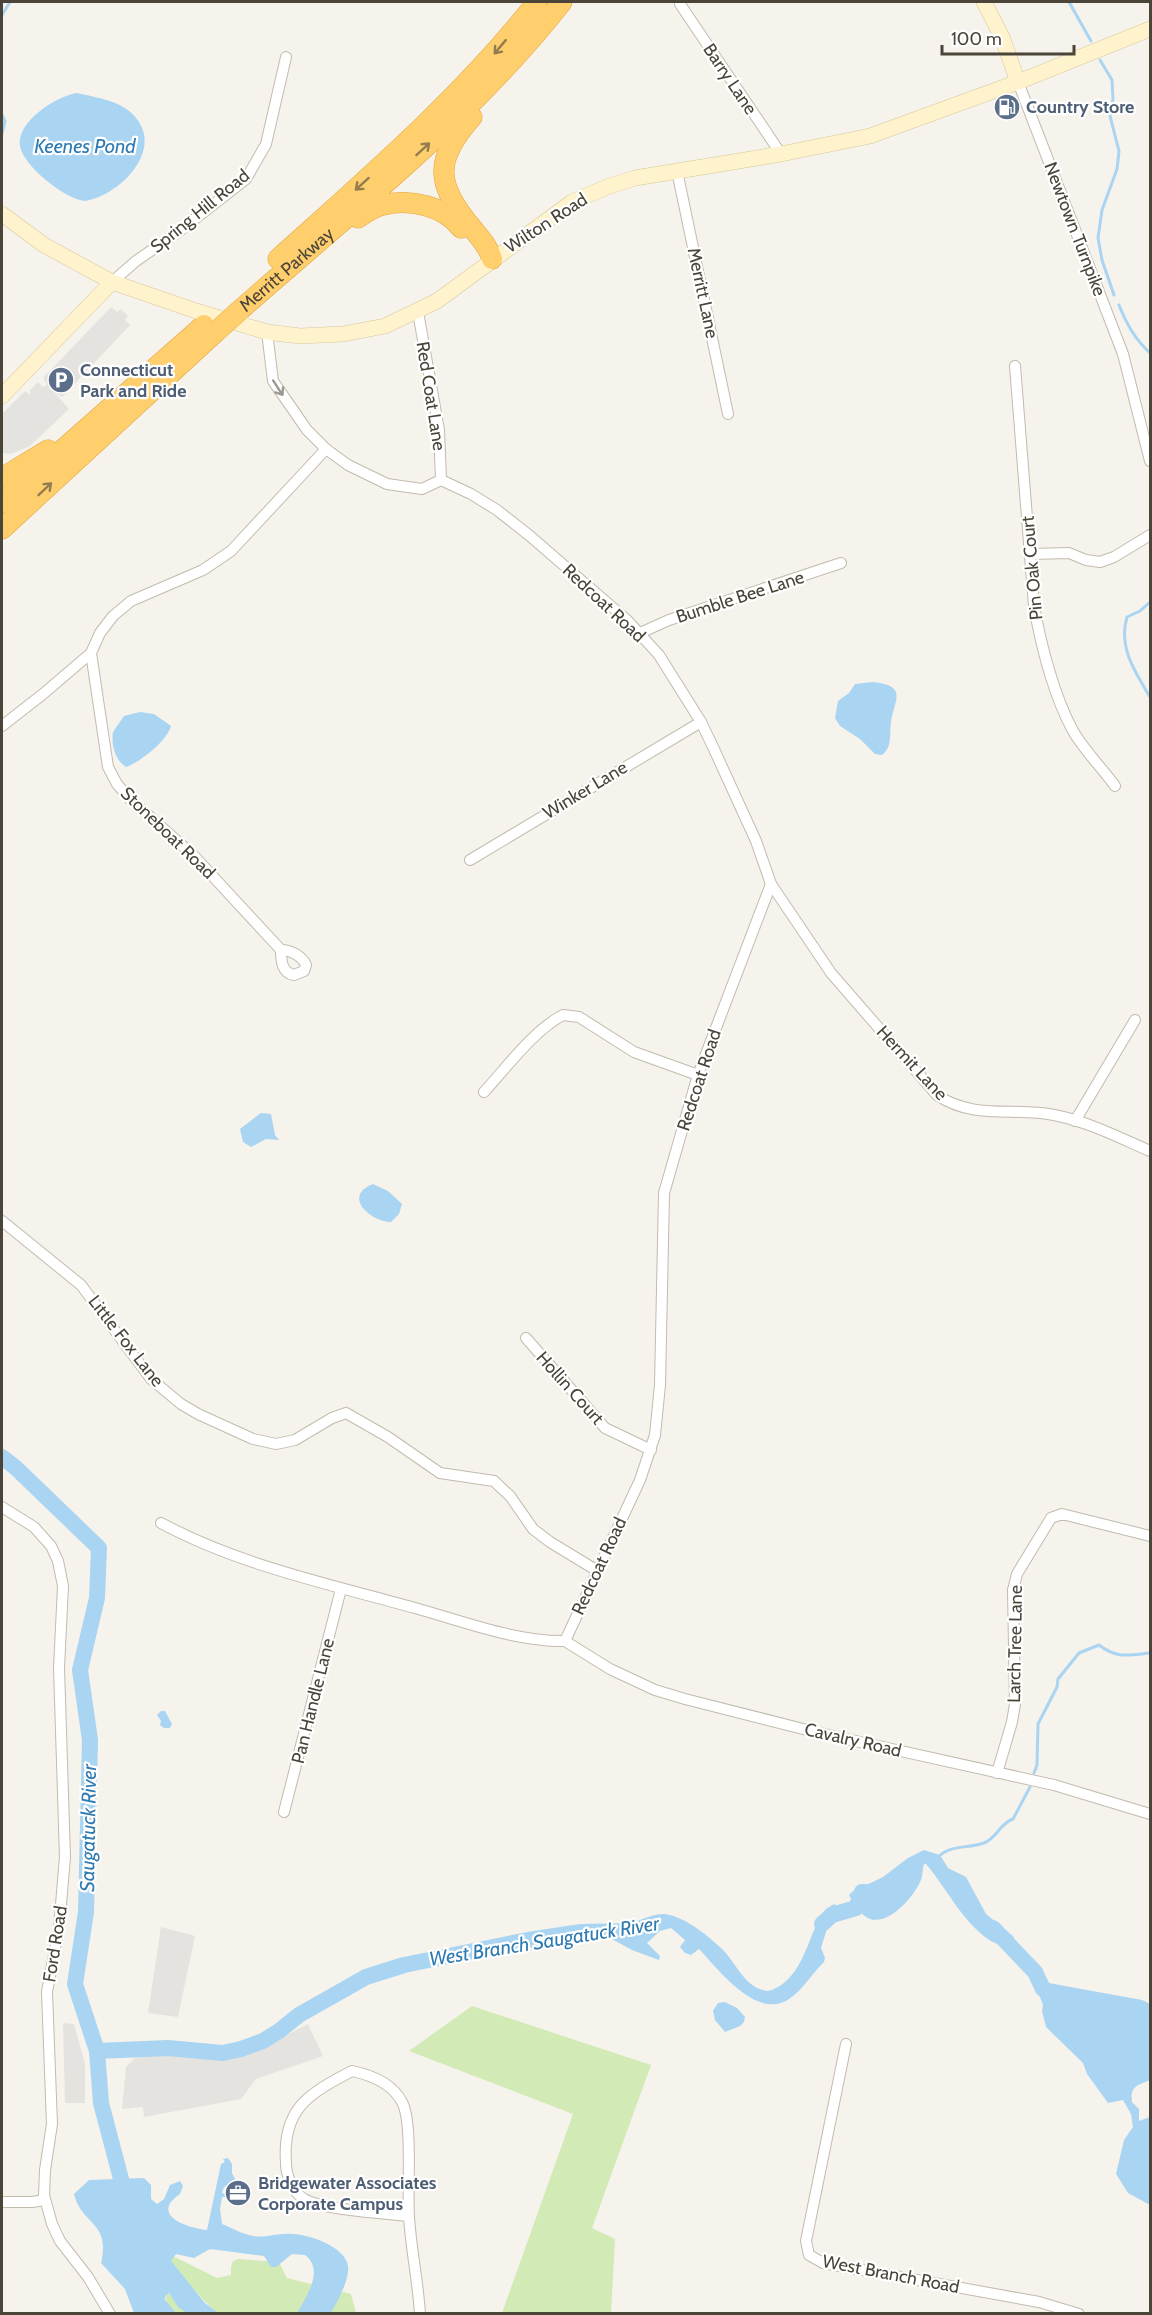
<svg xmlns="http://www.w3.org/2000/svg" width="1152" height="2315" font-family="Cabin,sans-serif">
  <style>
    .green { fill: #d2eab5 }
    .parking { fill: #e5e3e0 }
    .water { fill: #a9d4f2 }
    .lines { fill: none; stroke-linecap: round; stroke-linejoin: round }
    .stream { stroke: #a9d4f2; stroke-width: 3 }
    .river { stroke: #a9d4f2; stroke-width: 16 }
    .street-casing { stroke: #c2bbae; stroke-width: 12 }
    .secondary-casing { stroke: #d6c79b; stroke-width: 16 }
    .highway-casing { stroke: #e0a43c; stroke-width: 21 }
    .street { stroke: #fff; stroke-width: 10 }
    .secondary { stroke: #fff3cd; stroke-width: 15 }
    .highway { stroke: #ffcf6e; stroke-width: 20 }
    .highway-bridge-casing { stroke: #e0a43c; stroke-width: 21; stroke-linecap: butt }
    .highway-bridge { stroke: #ffcf6e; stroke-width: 20 }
    .oneway { stroke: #937c4e }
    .oneway2 { stroke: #9c9892 }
    .labels { text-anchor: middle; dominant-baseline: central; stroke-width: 4.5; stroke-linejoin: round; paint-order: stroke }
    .street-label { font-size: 18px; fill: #4b4439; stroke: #fff }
    .service-label { font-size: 18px; font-weight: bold; fill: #4e5e75; stroke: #fff; text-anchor: start }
    .water-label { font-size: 20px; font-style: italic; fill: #2e7ab2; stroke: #fff }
  </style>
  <rect width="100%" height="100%" fill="#f6f3ec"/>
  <g class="green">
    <polygon points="472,2006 651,2065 592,2228 615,2239 611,2313 502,2313 573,2114 409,2051"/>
    <polygon points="167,2253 217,2278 231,2275 231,2267 233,2261 238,2259 279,2262 287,2278 351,2294 356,2313 216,2313 171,2265"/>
    <polygon points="164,2291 176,2298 192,2313 169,2313"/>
  </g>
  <g class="parking">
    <polygon points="111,307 117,312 121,309 128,316 125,320 130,325 62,397 55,393 69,409 30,446 11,454 2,453 2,414 25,391 30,395 30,390 38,382 43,387 47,385 43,378"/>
    <polygon points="161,1927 195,1936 178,2017 148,2013"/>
    <polygon points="63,2023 74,2024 85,2064 85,2103 65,2103"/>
    <polygon points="308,2024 323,2056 256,2079 241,2099 144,2117 143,2107 122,2109 126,2067 135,2058 182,2052 224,2055 261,2048"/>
  </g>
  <g class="water">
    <path d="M77 93C97 98 122 100 136 118 164 152 118 196 85 201 65 199 23 166 20 146 16 122 56 96 77 93Z"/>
    <path d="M873 682C909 686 894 700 891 723 889 735 893 746 882 755L875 754 860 739 840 726 835 718 838 701 849 693 855 684Z"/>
    <path d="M140 712 154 714 171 726C167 741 140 762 126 767 115 760 111 745 113 732L124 716Z"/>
    <polygon points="261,1113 271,1114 275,1135 279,1140 266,1139 251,1147 243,1142 240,1129"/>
    <path d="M373 1184 388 1191 402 1204 399 1214 391 1222C372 1222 341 1197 373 1184Z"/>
    <polygon points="161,1711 165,1711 172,1724 170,1728 164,1728 160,1725 161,1721 157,1715"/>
    <path d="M924 1850 940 1855 948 1868 966 1877 986 1914 1014 1937 1003 1946C970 1937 947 1888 926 1864H924C922 1870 923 1877 920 1882 913 1897 890 1925 870 1919 860 1915 854 1904 849 1895L852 1892 883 1877 908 1858Z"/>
    <path d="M834 1904 839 1907 840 1912C827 1921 826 1934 821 1948L825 1958 824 1962C812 1973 803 1990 789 1999 757 2021 718 1969 699 1949L691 1955 685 1953 680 1947 685 1940 671 1928 660 1931 647 1943 660 1956 659 1960 632 1950 608 1937 611 1927C633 1928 651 1910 670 1915 689 1920 710 1937 724 1951 737 1965 746 1989 768 1991 800 1983 807 1942 820 1917L826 1909Z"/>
    <path d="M1043 1982 1142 2000 1150 2004V2080C1137 2086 1130 2086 1132 2102L1139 2109V2121L1150 2117V2205L1128 2193 1116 2174 1124 2140 1133 2127 1131 2114 1123 2100 1108 2103 1087 2074 1083 2063 1046 2027 1042 2011 1043 2005 1038 1992Z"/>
    <polygon points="725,2002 737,2008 745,2017 744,2022 740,2026 725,2032 715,2020 713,2011 718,2003"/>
    <path d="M228 2158 232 2164V2173L236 2181 224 2187 222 2193 226 2194 225 2197H222L220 2209 222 2224C232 2228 242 2234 253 2236 265 2238 273 2234 285 2234 303 2232 345 2245 348 2266 350 2279 337 2302 331 2313H297C306 2297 325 2270 305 2255L292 2254 276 2267H271L264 2256 210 2249 194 2258 176 2254 171 2261 205 2303 218 2313H187L178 2307 169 2293 165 2296V2300L176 2313H134L125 2289 101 2263C111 2221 81 2225 74 2194L89 2180 144 2178 151 2185V2199L157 2204 164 2199 170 2185 180 2181 183 2186 180 2194C149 2215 187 2228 207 2230L221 2164 225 2162 223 2159Z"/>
  </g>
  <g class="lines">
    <g class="stream">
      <polyline points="1069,2 1091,41"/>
      <polyline points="2,15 10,2"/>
      <polyline points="1100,60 1112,80 1113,99 1110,116 1119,151 1117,169 1102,210 1098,238 1102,260 1114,295"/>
      <polyline points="2,115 5,121 2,134"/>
      <path d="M1119 305C1127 325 1135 339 1150 353"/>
      <path d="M1150 602 1140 611 1127 617C1118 647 1135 672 1150 697"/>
      <path d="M1034 1773 1037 1765 1038 1724 1057 1687 1058 1679 1079 1653 1099 1645C1117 1659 1129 1655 1150 1653"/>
      <path d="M938 1857C952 1844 967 1849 984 1843 997 1838 1000 1823 1013 1819L1030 1787"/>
    </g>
    <g class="river">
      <polyline points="2,1457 16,1468 99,1548 97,1598 80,1670 90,1740 86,1912 75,1984 97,2051 101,2103 126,2198"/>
      <polyline points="822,1924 832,1915 856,1908 862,1892 868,1892"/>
      <polyline points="993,1928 1035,1972 1043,1989"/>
      <polyline points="97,2051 168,2048 223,2053 241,2049 263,2041 279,2031 299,2015 366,1977 404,1965 528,1940 581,1932 630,1931"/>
    </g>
    <defs>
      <g id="street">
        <polyline points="680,4 781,154"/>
        <polyline points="1018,82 1123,354 1150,461"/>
        <polyline points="677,171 728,414"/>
        <polyline points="112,282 136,261 178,232 246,179 266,144 286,57"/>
        <polyline points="418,312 439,430 441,480"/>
        <polyline points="267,332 273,381 307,430 326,449 348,465 387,484 422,489 441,480"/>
        <path d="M1015 366 1034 606C1041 645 1054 696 1073 731 1084 750 1102 768 1115 786"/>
        <path d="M441 480 471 494 497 510 530 536 627 620 659 655 701 722 713 747 756 841 771 884 831 973 937 1095C973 1120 1014 1107 1054 1115 1087 1121 1120 1138 1150 1151"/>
        <polyline points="1031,554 1069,553 1086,560 1100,562 1114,557 1150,535"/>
        <polyline points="640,633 669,620 841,563"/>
        <polyline points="2,726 43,694 91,653"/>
        <polyline points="470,860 701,722"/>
        <path d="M281 950C281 961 282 973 294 975L304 971 306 965C302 956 291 950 281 950L194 856 130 799 117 784 108 767 91 653 100 633 113 616 131 601 203 570 231 551 326 449"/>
        <path d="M484 1092C507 1067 534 1030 563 1015L579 1017 634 1052 698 1075"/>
        <polyline points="1075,1121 1135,1020"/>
        <polyline points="2,1221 81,1285 151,1379 181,1404 198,1414 253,1439 276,1444 295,1440 332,1418 346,1413 388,1437 440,1473 494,1481 510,1496 533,1529 550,1542 596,1570"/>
        <polyline points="526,1338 605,1428 651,1450"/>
        <polyline points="2,1507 34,1527 51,1546 58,1561 63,1586 59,1668 65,1857 59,1928 47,1992 52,2124 45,2170 44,2195 52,2224 60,2241 88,2277 110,2314"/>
        <path d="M161 1523C239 1565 329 1584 415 1608 462 1621 516 1642 565 1641"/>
        <polyline points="565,1641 640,1480 655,1435 660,1385 664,1193 698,1075 771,884"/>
        <polyline points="565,1641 610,1669 655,1690 685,1699 815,1732 1054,1785 1150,1814"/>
        <polyline points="997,1773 1012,1722 1015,1704 1013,1590 1017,1574 1051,1518 1062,1514 1150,1536"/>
        <polyline points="284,1812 341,1589"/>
        <polyline points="846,2044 806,2241 809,2255 823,2263 1039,2302 1079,2314"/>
        <polyline points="2,2202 32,2202 45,2200"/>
        <path d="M409 2216C384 2213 323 2210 304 2199 293 2192 286 2176 286 2163 282 2109 308 2094 352 2071 371 2075 392 2083 402 2102 413 2122 407 2190 409 2217 411 2249 418 2281 420 2314"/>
      </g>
      <g id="secondary">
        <polyline points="984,2 1002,37 1018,82"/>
        <polyline points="2,214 44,245 112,282 196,311 267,332 300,336 343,334 385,326 437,301 572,202 607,187 635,178 781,154 870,136 1018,82 1150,29"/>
        <polyline points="2,396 112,282"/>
      </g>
      <g id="highway">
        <path d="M472 117C433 161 436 184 472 228 480 238 489 247 492 259"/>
        <path d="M358 218C365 213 374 207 383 205 410 198 444 206 461 228"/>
        <path d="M278 259C369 177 461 98 537 2"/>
        <path id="s1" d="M239 311C351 212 470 119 562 2"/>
        <polyline points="2,478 48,450"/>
        <polyline points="2,503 204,325"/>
        <polyline points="2,529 219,329"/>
      </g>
    </defs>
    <use href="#street" class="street-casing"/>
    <use href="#secondary" class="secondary-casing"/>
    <use href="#highway" class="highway-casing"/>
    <use href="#street" class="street"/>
    <use href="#secondary" class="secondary"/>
    <use href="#highway" class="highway"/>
    <defs>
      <polyline id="highway-bridge" points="219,329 239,311"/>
    </defs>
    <use href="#highway-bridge" class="highway-bridge-casing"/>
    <use href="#highway-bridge" class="highway-bridge"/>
  </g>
  <defs><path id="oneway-shaft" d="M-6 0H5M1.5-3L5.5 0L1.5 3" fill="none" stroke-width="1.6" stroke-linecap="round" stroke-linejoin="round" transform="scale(1.5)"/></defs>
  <g class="oneway">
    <use href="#oneway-shaft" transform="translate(500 47) rotate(130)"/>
    <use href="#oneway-shaft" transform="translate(423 149) rotate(-43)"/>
    <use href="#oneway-shaft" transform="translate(362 184) rotate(138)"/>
    <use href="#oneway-shaft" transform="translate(45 489) rotate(-43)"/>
  </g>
  <use class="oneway2" href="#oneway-shaft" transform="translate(278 388) rotate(57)"/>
  <defs>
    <symbol id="fuel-disc" viewBox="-11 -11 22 22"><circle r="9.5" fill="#5c6f8a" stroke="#fff"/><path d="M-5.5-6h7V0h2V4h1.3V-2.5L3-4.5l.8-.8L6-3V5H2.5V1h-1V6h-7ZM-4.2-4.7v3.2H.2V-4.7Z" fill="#fff"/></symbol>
    <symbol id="parking-disc" viewBox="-11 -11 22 22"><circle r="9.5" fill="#5c6f8a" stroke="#fff"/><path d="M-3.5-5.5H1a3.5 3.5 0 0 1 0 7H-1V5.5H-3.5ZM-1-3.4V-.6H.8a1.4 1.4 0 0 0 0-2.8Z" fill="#fff"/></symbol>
    <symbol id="office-disc" viewBox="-11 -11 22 22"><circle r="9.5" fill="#5c6f8a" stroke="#fff"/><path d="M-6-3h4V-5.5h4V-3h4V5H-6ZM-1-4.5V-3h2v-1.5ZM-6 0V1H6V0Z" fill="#fff"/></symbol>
  </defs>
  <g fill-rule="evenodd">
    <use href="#fuel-disc" x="992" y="92" width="30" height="30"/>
    <use href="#parking-disc" x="46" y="365" width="30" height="30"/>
    <use href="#office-disc" x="223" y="2178" width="30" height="30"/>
  </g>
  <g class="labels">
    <g class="street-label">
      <text transform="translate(730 79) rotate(56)">Barry Lane</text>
      <text transform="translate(200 211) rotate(-39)">Spring Hill Road</text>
      <text transform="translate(546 223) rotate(-33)">Wilton Road</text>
      <text transform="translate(1075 229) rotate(69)">Newtown Turnpike</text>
      <text stroke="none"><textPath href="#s1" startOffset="63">Merritt Parkway</textPath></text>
      <text transform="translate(703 293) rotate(78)">Merritt Lane</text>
      <text transform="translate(431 396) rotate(81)">Red Coat Lane</text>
      <text transform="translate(1032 568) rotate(-95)">Pin Oak Court</text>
      <text transform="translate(740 597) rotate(-18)">Bumble Bee Lane</text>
      <text transform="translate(604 603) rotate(43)">Redcoat Road</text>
      <text transform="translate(585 790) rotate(-31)">Winker Lane</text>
      <text transform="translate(168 833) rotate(44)">Stoneboat Road</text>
      <text transform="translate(912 1063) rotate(47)">Hermit Lane</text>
      <text transform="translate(699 1080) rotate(-72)">Redcoat Road</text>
      <text transform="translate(126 1341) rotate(52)">Little Fox Lane</text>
      <text transform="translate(570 1388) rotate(48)">Hollin Court</text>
      <text transform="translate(599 1566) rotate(-65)">Redcoat Road</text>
      <text transform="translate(1015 1644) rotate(-89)">Larch Tree Lane</text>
      <text transform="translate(313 1701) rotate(-76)">Pan Handle Lane</text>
      <text transform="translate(853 1740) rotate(13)">Cavalry Road</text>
      <text transform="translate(55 1944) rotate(-81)">Ford Road</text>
      <text transform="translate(891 2274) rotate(11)">West Branch Road</text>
    </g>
    <g class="service-label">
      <text x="1026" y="107">Country Store</text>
      <text x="80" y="370">Connecticut<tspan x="80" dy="21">Park and Ride</tspan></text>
      <text x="258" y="2183">Bridgewater Associates<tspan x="258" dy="21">Corporate Campus</tspan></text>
    </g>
    <g class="water-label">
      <text x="85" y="146">Keenes Pond</text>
      <text transform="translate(88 1828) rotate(-89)">Saugatuck River</text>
      <text transform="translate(544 1941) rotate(-9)">West Branch Saugatuck River</text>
    </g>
  </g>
  <rect width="1152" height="2315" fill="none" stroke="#4b4439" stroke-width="6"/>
  <path d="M942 45v9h132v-9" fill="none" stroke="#4b4439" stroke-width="3"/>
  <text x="951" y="45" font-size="18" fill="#4b4439" stroke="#ffffff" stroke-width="4.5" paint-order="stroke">100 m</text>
</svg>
